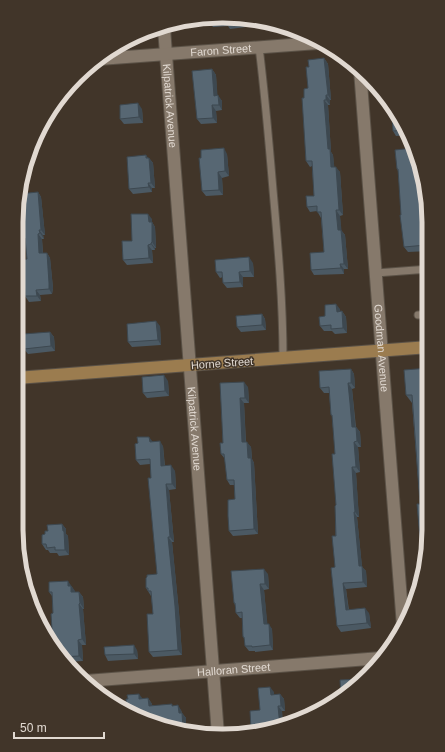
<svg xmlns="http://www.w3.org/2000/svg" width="445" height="752" font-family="Arial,sans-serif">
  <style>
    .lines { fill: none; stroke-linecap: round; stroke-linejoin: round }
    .lane-casing { stroke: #5b5247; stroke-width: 9 }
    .street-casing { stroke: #5b5247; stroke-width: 14 }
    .secondary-casing { stroke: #5b5247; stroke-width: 14 }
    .lane { stroke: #86796b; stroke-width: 7 }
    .street { stroke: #86796b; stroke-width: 12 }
    .secondary { stroke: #9b7c4f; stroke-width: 12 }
    .wall { fill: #4b5963 }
    .shaded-wall { fill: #3d4850 }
    .building { fill: #576773; stroke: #3d4850 }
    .labels { text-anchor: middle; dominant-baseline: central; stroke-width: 3; stroke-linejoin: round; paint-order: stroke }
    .street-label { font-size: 11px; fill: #e1d9d1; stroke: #413529 }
    .rim { fill: none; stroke: #e1d9d1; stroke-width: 5 }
  </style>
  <rect width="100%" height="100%" fill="#413529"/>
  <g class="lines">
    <defs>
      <g id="lane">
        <path d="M259 47C265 95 269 142 273 190 278 246 283 302 283 358"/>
        <polyline points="376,273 429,269"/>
        <polyline points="418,315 429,314"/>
      </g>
      <g id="street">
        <path id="s1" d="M164 28 218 735"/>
        <path id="s2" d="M99 59 318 43"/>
        <path id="s3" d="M360 70 403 626"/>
        <path id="s4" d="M86 681 381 658"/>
      </g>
      <polyline id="secondary" points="16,378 429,347"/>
    </defs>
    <use href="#lane" class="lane-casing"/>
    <use href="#street" class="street-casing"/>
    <use href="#secondary" class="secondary-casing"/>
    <use href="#lane" class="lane"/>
    <use href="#street" class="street"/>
    <use href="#secondary" class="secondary"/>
  </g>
  <g class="wall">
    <polygon points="209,20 245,20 246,27 230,29 228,26 213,27 209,22"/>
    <polygon points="324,58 328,64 331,100 330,100 330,105 328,105 331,152 333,155 334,167 340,172 343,215 340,216 341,230 345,235 348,269 344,269 344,274 314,275 311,270 324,252 321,218 317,211 310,212 307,207 314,196 312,166 310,167 306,161 304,98 308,88 309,67"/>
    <polygon points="212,69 216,75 217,95 222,101 222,110 216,111 217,123 201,124 197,119"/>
    <polygon points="142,109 143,123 124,124 120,119"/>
    <polygon points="401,119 409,135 396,136 393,131"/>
    <polygon points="227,154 229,176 222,178 223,195 206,196 202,191"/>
    <polygon points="146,155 148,158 149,158 153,163 155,188 152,188 152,192 133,194 129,189"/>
    <polygon points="418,156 429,209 429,251 408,252 404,247 398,171 397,169"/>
    <polygon points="38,192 41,197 45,235 43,235 44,239 42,239 43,253 47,253 50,258 53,288 52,294 40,295 41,301 29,302 25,296 27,259 25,243 17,243 16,242 16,209"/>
    <polygon points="152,219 152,222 155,227 156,248 155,248 155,250 152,250 153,263 127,265 123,260 132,241"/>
    <polygon points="253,263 254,277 243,277 243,287 227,288 223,283 223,277 220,278 216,272"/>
    <polygon points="340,309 340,311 342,311 346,317 347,333 335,334 332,331 324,331 320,326 325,316"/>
    <polygon points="262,314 265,319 266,330 241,332 237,327"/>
    <polygon points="160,326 161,345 132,347 128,342"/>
    <polygon points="50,332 54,337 55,351 28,354 24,349"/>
    <polygon points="429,368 420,504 412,403 406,395"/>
    <polygon points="351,369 354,374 355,388 352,389 356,427 360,432 361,447 358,447 360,472 356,473 358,505 359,517 357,517 362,567 366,571 367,587 346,589 349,610 369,613 371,628 341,632 337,626 335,567 336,505 335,454 332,416 331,415 329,393 324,393 320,388"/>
    <polygon points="168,381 169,396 147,398 143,393"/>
    <polygon points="220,383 248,387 249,403 244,403 246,442 251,447 252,459 254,463 258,534 233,536 229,531 235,499 234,485 230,485 227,480 225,459 221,454 223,443"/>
    <polygon points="153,442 163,446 165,466 175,471 176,489 169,490 174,542 172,542 179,612 182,655 153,657 149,652 153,614 151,596 146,588 157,574 151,478 150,464 140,465 136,460"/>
    <polygon points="62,524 66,529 66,534 68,536 69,555 59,556 57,553 50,553 48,550 46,550 42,544 48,531"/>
    <polygon points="268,574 269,589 264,590 267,624 272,629 273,650 255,652 255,651 249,651 245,646 245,639 243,637 242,618 240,618 236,613 235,605 234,603"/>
    <polygon points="72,586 72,587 75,592 79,592 83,597 84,609 83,609 86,645 82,645 83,661 66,662 59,655 53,613 52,596 49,592"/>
    <polygon points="137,650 138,659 108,661 105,655"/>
    <polygon points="274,692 274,695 280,694 284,699 285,711 282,711 283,726 253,731 251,729 260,710"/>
    <polygon points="148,698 152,704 152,705 173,706 181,710 182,713 186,718 161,725 156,725 127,711 142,699"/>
  </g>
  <g class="shaded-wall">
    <polygon points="242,20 245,20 246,27 242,22"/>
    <polygon points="324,58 328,64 331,100 328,95"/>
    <polygon points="212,69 216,75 218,101 214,96"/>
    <polygon points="218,95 222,101 222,110 219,105"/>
    <polygon points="326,95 330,100 330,105 326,100"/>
    <polygon points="324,100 328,105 331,152 333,155 335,172 331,167 328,149"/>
    <polygon points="138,103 142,109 143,123 139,117"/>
    <polygon points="212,105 216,111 217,123 213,118"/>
    <polygon points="224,148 227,154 229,176 225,171"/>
    <polygon points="416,152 418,156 422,181 419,176"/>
    <polygon points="146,155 149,160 149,158 153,163 155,188 151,183"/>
    <polygon points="336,167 340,172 343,215 339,210"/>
    <polygon points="218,172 222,178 223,195 219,190"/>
    <polygon points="148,183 152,188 152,192 149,187"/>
    <polygon points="38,192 41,197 45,235 41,230"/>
    <polygon points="336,210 340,216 342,235 338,230"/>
    <polygon points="148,214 152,219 152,222 155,227 156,248 152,242 149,222"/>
    <polygon points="424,222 428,227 429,249 426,245"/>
    <polygon points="39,230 43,235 44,239 40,233"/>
    <polygon points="341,230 345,235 348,269 344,264"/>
    <polygon points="38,234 42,239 43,258 39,253"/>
    <polygon points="151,243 155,248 155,250 151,244"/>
    <polygon points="148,245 152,250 153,263 149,258"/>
    <polygon points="47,253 50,258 53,288 52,294 49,289"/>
    <polygon points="249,257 253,263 254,277 250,271"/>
    <polygon points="340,264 344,269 344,274 341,268"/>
    <polygon points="239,272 243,277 243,287 240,282"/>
    <polygon points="36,290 40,295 41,301 37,296"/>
    <polygon points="336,304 340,309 341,317 337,312"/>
    <polygon points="342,311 346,317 347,333 343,328"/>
    <polygon points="262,314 265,319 266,330 262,325"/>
    <polygon points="156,321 160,326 161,345 158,340"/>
    <polygon points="50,332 54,337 55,351 51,346"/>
    <polygon points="351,369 354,374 355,388 351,383"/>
    <polygon points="164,375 168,381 169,396 165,391"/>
    <polygon points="244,382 248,387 249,403 245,398"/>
    <polygon points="348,383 352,389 356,433 352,427"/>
    <polygon points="240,398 244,403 246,448 242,442"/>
    <polygon points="356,427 360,432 361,447 357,441"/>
    <polygon points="149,437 153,442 150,442"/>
    <polygon points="160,441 163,446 165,471 161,466"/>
    <polygon points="247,442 251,447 252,459 254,463 258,534 254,529"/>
    <polygon points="354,442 358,447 360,472 356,467"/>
    <polygon points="171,465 175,471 176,489 172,484"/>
    <polygon points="352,467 356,473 359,517 355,512"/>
    <polygon points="166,484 169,490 174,542 170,537"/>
    <polygon points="354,512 357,517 362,567 366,571 367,587 363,582 359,566"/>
    <polygon points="62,524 66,529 66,534 68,536 69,555 65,550"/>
    <polygon points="168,537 172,542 179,612 182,655 178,650"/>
    <polygon points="264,569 268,574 269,589 265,584"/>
    <polygon points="68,581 75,591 75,597 68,586"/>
    <polygon points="343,583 346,589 349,616 346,610"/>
    <polygon points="260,584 264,590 268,629 264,624"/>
    <polygon points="79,592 83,597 84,609 80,603"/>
    <polygon points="79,604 83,609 86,645 82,639"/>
    <polygon points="365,608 369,613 371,628 367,623"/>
    <polygon points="269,624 272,629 273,650 270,645"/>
    <polygon points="78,640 82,645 83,661 79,656"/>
    <polygon points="134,645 137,650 138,659 134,654"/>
    <polygon points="270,687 274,692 274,700 271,695"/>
    <polygon points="139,694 143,699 139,699"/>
    <polygon points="280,694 284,699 285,711 281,706"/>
    <polygon points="148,698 152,704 152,711 149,706"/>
    <polygon points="178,705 181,710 182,716 182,713 186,718 186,730 183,729 179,713"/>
    <polygon points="278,706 282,711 283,726 280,727"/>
  </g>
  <g class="building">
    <polygon points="209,20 242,20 242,22 227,23 226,20 209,22"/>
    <polygon points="324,58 328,95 326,95 326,100 324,100 328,149 330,149 331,167 336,167 339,210 336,210 338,230 341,230 344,264 340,264 341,268 311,270 310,253 324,252 321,212 317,212 317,206 307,207 306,196 314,196 312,161 306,161 302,98 304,98 304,89 308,88 306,67 309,67 308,60"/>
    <polygon points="212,69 214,96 218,95 219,105 212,105 213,118 197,119 192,71"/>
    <polygon points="138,103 139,117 120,119 120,105"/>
    <polygon points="392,117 399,117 406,130 393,131"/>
    <polygon points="224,148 225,171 218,172 219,190 202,191 199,158 201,158 201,150"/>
    <polygon points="414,148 416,152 419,176 422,176 429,209 429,221 424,222 426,245 404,247 400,215 401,215 398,169 397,169 395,150"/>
    <polygon points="146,155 146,158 149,158 151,183 148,183 149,187 129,189 127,157"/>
    <polygon points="38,192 41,230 39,230 40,233 38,234 39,253 47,253 49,283 49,289 36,290 37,296 25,296 23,260 27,259 25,238 16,238 16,209 19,194"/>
    <polygon points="131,214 148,214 149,222 152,222 152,242 151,243 151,244 148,245 149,258 123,260 122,241 132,241"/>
    <polygon points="249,257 250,271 239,272 240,282 223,283 222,272 216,272 215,260"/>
    <polygon points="336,304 337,312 342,311 343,328 331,329 331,325 320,326 319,317 325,316 325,305"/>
    <polygon points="262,314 262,325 237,327 236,316"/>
    <polygon points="156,321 158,340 128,342 127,324"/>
    <polygon points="50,332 51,346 24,349 23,334"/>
    <polygon points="429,368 429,543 423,573 417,504 420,504 412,395 406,395 404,370"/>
    <polygon points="351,369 351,383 348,383 350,403 352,427 356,427 357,441 354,442 356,467 352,467 354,500 355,512 354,512 359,566 362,566 363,582 343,583 346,610 365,608 367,623 337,626 331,568 335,567 332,536 336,536 335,506 336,505 332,454 335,454 332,415 331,415 329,387 320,388 319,371"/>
    <polygon points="164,375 165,391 143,393 142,377"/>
    <polygon points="244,382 245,398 240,398 242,442 247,442 248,458 251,458 254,529 229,531 228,516 228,500 235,499 234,480 227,480 224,454 221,454 220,443 223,443 220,383"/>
    <polygon points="137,437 149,437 150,442 160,441 161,466 171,465 172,484 166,484 170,537 168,537 175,606 178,650 149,652 147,614 153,614 151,591 148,591 148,588 146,588 146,578 147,577 147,575 157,574 148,478 151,478 150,459 136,460 135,444 138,443"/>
    <polygon points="62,524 63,531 64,531 65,550 55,550 55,547 47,548 46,544 42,544 42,535 45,534 45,531 48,531 47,525"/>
    <polygon points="264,569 265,584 260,584 264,624 269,624 270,645 252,647 252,646 245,646 244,637 243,637 242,612 236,613 235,603 234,603 231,571"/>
    <polygon points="68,581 68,586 71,586 71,592 79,592 80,603 79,604 82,639 78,640 79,656 61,657 59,655 53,645 51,614 53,613 52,592 49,592 49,582"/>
    <polygon points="134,645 134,654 105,655 104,647"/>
    <polygon points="362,679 348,693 341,697 340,680"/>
    <polygon points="270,687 271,695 280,694 281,706 278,706 280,727 261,730 261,728 251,729 250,711 260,710 258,688"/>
    <polygon points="139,694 139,699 148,698 149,706 172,704 172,706 178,705 179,713 182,713 183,729 161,726 160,719 146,720 127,711 126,699 128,699 127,695"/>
  </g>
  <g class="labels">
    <g class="street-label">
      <text stroke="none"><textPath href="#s2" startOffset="122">Faron Street</textPath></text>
      <text stroke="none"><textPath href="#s1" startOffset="78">Kilpatrick Avenue</textPath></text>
      <text stroke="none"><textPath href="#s3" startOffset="279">Goodman Avenue</textPath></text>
      <text transform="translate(222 363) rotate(-4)">Horne Street</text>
      <text stroke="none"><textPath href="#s1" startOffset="402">Kilpatrick Avenue</textPath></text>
      <text stroke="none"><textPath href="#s4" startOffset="148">Halloran Street</textPath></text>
    </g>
  </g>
  <path d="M0 0H445V752H0ZM222 23H223A199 199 0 0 1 422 222V530A199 199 0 0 1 223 729H222A199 199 0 0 1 23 530V222A199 199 0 0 1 222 23Z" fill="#413529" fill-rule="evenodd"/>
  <path class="rim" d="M222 23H223A199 199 0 0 1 422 222V530A199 199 0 0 1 223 729H222A199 199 0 0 1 23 530V222A199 199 0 0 1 222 23Z"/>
  <path d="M14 732v6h90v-6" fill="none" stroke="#e1d9d1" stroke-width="2"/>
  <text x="20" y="732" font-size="12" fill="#e1d9d1" stroke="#413529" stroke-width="3" paint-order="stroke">50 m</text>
</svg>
